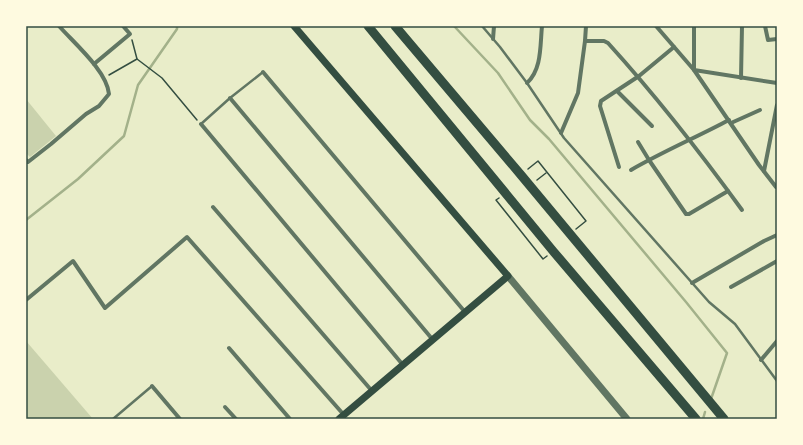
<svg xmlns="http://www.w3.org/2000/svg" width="803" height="445" font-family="Mulish,sans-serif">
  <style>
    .green { fill: #cad2ad }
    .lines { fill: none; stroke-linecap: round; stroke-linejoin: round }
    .stream { stroke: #a3b18a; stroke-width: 2.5 }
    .path { stroke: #344e41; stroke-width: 1.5 }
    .service { stroke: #617663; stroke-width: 2.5 }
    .minor { stroke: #617663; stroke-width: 4 }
    .tertiary { stroke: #617663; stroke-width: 7 }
    .secondary { stroke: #344e41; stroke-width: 7 }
    .trunk { stroke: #344e41; stroke-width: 9 }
    .neatline { fill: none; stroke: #344e41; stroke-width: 1.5 }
  </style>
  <rect width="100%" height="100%" fill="#e9edc9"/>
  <g class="green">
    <polygon points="26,99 56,136 30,157 26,153"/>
    <polygon points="26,341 93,419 26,419"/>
  </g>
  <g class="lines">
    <g class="stream">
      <polyline points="454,26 498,73 530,120 549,139 686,302 727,353 711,399"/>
      <polyline points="26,220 78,179 124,136 138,85 177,29 177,26"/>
      <polyline points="703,419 705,412"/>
    </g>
    <g class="path">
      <polyline points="137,59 162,78 197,120"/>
      <polyline points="109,75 137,59 132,40"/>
      <polyline points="528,169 538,161 586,221 576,229"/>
      <polyline points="537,180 546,173"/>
      <polyline points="499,198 496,200 543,259 547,256"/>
    </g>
    <g class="service">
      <polyline points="482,26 500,47 527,83 564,138 709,302 735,324 777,381"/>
      <polyline points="201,124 230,98 263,72"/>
      <polyline points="113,419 152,386"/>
    </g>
    <g class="minor">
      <polyline points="656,26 694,70 777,83"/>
      <polyline points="694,26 694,70 759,165 776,187"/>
      <polyline points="765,26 768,40 777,39"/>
      <polyline points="493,39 494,26"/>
      <path d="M585 41H604L608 43C656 96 700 152 742 210"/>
      <polyline points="94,64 130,34 123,26"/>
      <polyline points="263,72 465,312"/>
      <polyline points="741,78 742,26"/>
      <path d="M527 83C542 69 540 46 542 26"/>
      <polyline points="617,91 652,126"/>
      <polyline points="230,98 433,340"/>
      <polyline points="731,123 760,110"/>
      <polyline points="201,124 403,365"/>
      <polyline points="561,133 578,93 585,41 586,26"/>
      <polyline points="638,142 649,160 686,214 689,214 728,191"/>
      <path d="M26 160 28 162 51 144 86 114 99 106 109 94C107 71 74 43 59 26"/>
      <polyline points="619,167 600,106 601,101 639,76 674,47"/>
      <path d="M631 170C662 152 697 137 729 120"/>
      <polyline points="764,171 777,105"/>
      <polyline points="213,207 372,391"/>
      <polyline points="692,283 764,241 777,235"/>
      <polyline points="731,287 777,261"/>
      <polyline points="26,300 73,261 105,308 187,237 344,415"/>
      <polyline points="229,348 290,419"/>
      <polyline points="761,360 777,341"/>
      <polyline points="152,386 180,419"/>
      <polyline points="225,407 236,419"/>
    </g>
    <polyline class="tertiary" points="508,276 627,419"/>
    <polyline class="secondary" points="294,26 508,276 339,419"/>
    <g class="trunk">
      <polyline points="368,26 553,251 696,419"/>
      <polyline points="395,26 521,175 724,419"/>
    </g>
  </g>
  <rect width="803" height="445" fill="none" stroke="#fefae0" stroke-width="54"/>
  <rect x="27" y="27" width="749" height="391" class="neatline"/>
</svg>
